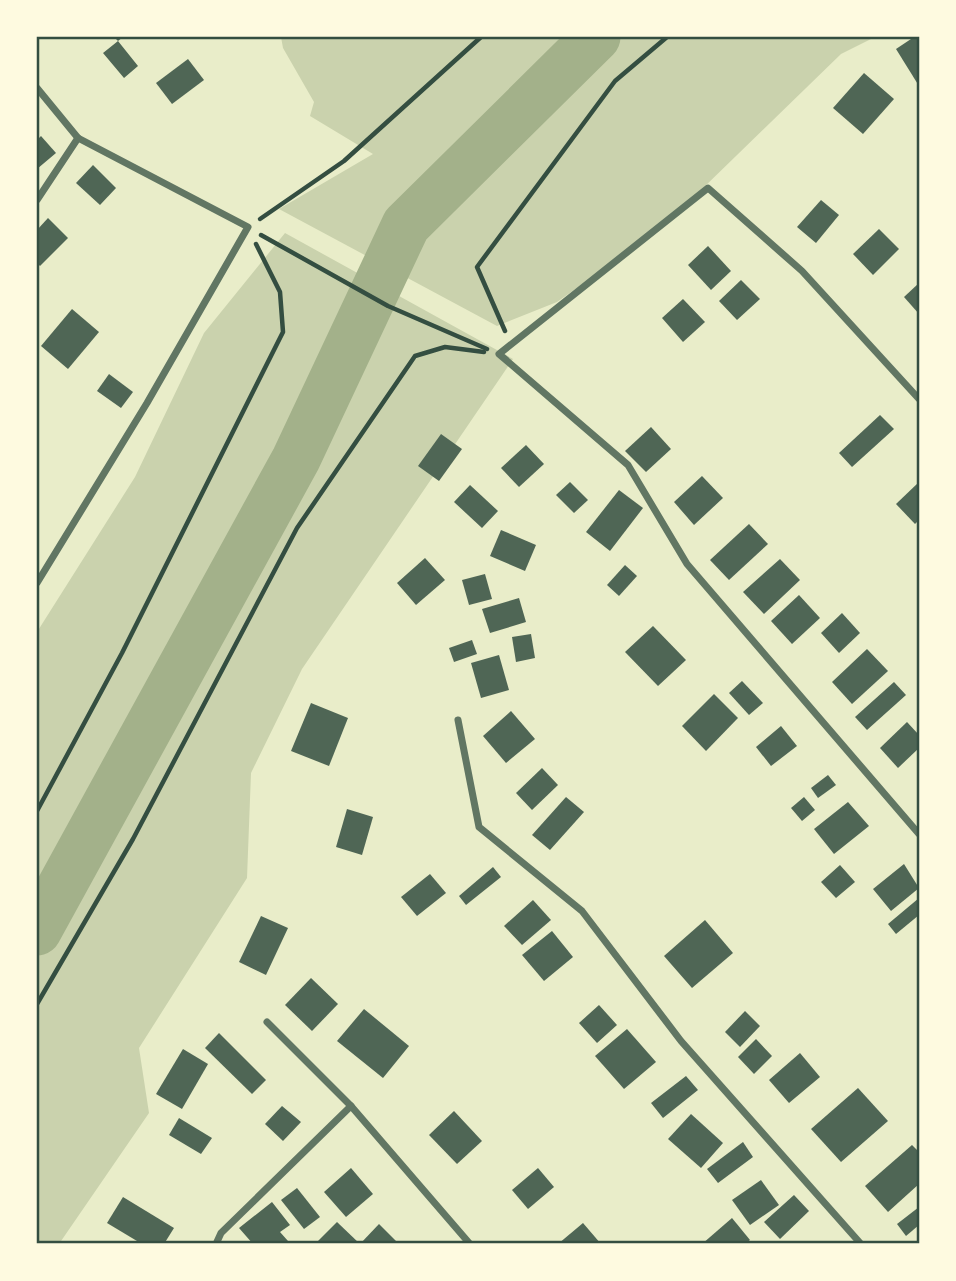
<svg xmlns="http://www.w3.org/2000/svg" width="956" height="1281" font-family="'Exo 2',sans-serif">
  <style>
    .green { fill: #cad2ad }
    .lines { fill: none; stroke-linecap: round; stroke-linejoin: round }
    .river { stroke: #a3b18a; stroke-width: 49 }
    .building { fill: #4f6655 }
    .path { stroke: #344e41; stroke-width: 4.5 }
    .minor { stroke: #617663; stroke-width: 7 }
    .neatline { fill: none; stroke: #344e41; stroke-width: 2.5 }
  </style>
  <rect width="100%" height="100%" fill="#e9edc9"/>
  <g class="green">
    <polygon points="281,37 875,37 841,54 663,227 557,302 497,326 279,209 373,154 310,116 314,102 283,48"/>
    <polygon points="285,233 513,359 302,669 251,773 247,878 139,1048 149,1113 59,1244 37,1244 37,632 135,477 204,333"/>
  </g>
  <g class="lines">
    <polyline class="river" points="37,931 296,459 406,225 596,37"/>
  </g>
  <g class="building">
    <polygon points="114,37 123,37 118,41 138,66 124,78 103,53 118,41"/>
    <polygon points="914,37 919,37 919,86 896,49"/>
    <polygon points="188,59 204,80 172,104 156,83"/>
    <polygon points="864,73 894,99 863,134 833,108"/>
    <polygon points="41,136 56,153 37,169 37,140"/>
    <polygon points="93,165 116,188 100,205 76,183"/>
    <polygon points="821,200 839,215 816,243 797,227"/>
    <polygon points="48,218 68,238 40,266 37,263 37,230"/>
    <polygon points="879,229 899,249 873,275 853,254"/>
    <polygon points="708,246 731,271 711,290 688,265"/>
    <polygon points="741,280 760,299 737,320 719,301"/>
    <polygon points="919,283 919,314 904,297"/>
    <polygon points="683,299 705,322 683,342 662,318"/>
    <polygon points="72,309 99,332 68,369 41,346"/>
    <polygon points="109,374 133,392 121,408 97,391"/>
    <polygon points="880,415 894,429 852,467 839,453"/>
    <polygon points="651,427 671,449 646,472 625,451"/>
    <polygon points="441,434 462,449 439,481 418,466"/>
    <polygon points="526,445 544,464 519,487 501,468"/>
    <polygon points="702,476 723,498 694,525 674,502"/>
    <polygon points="570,482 588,500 574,513 556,495"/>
    <polygon points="919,482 919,520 915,524 896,504"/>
    <polygon points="470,485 498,511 482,528 454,502"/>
    <polygon points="619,490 643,508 610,551 586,532"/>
    <polygon points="749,524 768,544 729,580 710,560"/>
    <polygon points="501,530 536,545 525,571 490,556"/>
    <polygon points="425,558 445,580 416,605 397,583"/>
    <polygon points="780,559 800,580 764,614 743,592"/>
    <polygon points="625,565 637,576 619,596 607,585"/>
    <polygon points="485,574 492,599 469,605 462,580"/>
    <polygon points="799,595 820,618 792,644 771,621"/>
    <polygon points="519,598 526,622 490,633 482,609"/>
    <polygon points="842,613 860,633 839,653 821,633"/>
    <polygon points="653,626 686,660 658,686 625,652"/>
    <polygon points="531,634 535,658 516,662 512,637"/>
    <polygon points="472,640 477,654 454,662 449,648"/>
    <polygon points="867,649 888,671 852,704 832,682"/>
    <polygon points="499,655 509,690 481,698 471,663"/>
    <polygon points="742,681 763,703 749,715 729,693"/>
    <polygon points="894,682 906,695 867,730 855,717"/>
    <polygon points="714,694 738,718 706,751 682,726"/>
    <polygon points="311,703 348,718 329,766 291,751"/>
    <polygon points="511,711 535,739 506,763 483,736"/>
    <polygon points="907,722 919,735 919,748 898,768 880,748"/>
    <polygon points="781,726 797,746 771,766 756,747"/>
    <polygon points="542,768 558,785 532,810 516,793"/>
    <polygon points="828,775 836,785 818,798 811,788"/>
    <polygon points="566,797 584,812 550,850 532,835"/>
    <polygon points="804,797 815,810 802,821 791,808"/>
    <polygon points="848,802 869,826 834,854 814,829"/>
    <polygon points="347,809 373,817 362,855 336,847"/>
    <polygon points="904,864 919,888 891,911 873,889"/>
    <polygon points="840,865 855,882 836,898 821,882"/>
    <polygon points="493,867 501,877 466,905 459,896"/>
    <polygon points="430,874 446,893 417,916 401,897"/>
    <polygon points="919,898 919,915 896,934 888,924"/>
    <polygon points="533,900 551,920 522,945 504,926"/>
    <polygon points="261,916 288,928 266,975 239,962"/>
    <polygon points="705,920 733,953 692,988 664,956"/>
    <polygon points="552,931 573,957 544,981 522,955"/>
    <polygon points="311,978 338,1004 312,1031 285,1005"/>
    <polygon points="599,1005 617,1025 597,1043 579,1023"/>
    <polygon points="364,1009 409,1046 383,1078 337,1041"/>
    <polygon points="745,1011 760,1026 740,1047 725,1032"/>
    <polygon points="627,1029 656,1062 624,1089 595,1056"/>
    <polygon points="219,1033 266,1080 252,1094 205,1048"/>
    <polygon points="756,1039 772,1056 754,1074 738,1057"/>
    <polygon points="183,1049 208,1064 182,1109 156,1094"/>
    <polygon points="800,1053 820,1077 789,1103 769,1080"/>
    <polygon points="686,1076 698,1090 663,1118 651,1103"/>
    <polygon points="858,1088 888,1121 841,1162 811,1129"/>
    <polygon points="282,1106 301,1122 283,1141 265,1124"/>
    <polygon points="454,1111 482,1141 457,1164 429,1135"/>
    <polygon points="691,1114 723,1143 701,1168 668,1139"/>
    <polygon points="179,1118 212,1138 201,1154 169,1135"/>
    <polygon points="743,1142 753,1157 718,1183 707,1169"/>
    <polygon points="912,1145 919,1152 919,1184 888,1212 865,1186"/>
    <polygon points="351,1168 373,1194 346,1217 324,1192"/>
    <polygon points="538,1168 554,1187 528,1209 512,1190"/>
    <polygon points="761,1180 779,1205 750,1225 732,1200"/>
    <polygon points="297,1188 320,1217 304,1229 281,1200"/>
    <polygon points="794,1195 809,1211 780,1239 764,1222"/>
    <polygon points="123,1197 174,1228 164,1244 142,1244 107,1223"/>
    <polygon points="272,1202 290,1225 280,1232 288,1241 284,1244 253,1244 239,1228"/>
    <polygon points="919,1207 919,1225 906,1236 897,1224"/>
    <polygon points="732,1218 750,1240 745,1244 702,1244"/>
    <polygon points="337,1222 360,1244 315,1244"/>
    <polygon points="583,1223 601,1244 558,1244"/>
    <polygon points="379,1224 399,1244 360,1244"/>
  </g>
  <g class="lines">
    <g class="path">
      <polyline points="260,219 344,161 481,37"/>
      <polyline points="261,235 388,306 487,349"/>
      <polyline points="505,331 477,267 615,81 667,37"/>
      <polyline points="37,811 122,653 283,332 280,292 256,244"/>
      <polyline points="37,1004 133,839 297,528 415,356 445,347 484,352"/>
    </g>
    <g class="minor">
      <polyline points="37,88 78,138 248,227 147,403 37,583"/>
      <polyline points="37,200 78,138"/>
      <polyline points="919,399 802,271 708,188 499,354 628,465 687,564 919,834"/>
      <polyline points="458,720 479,827 582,911 681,1041 861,1244"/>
      <polyline points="267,1022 351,1106 470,1244"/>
      <polyline points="216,1244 221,1233 351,1106"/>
    </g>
  </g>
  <rect width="956" height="1281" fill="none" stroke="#fefae0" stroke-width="77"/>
  <rect x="38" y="38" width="880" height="1204" class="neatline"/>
</svg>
